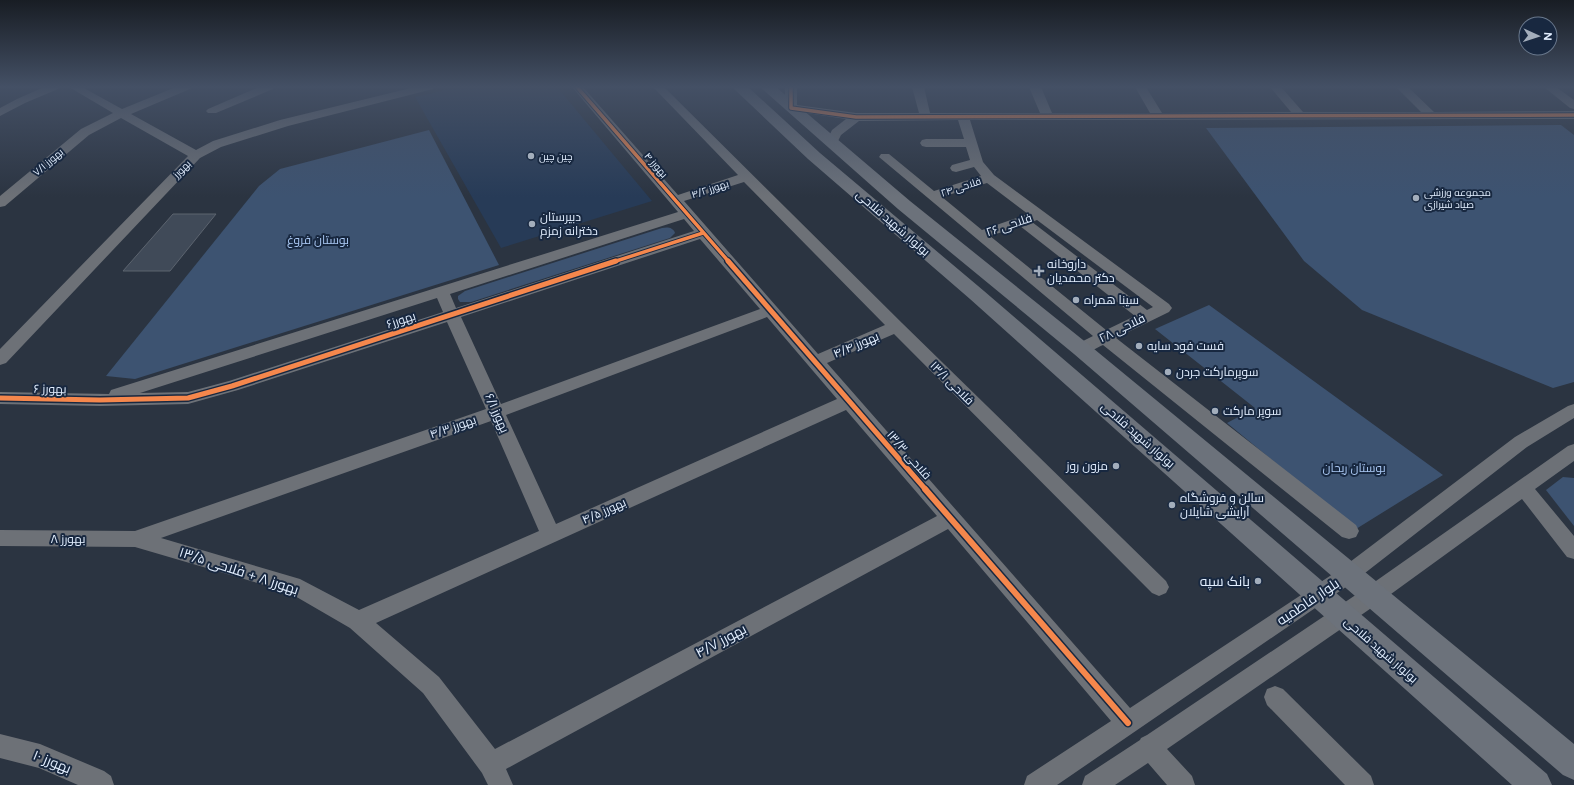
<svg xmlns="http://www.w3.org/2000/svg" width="1574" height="785" font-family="Figtree,Cairo,sans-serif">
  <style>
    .built { fill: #273b57 }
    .green { fill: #3d5371 }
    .building { fill: #404a58; stroke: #5c646f }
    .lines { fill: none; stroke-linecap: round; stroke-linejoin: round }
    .minor { fill: #6d7177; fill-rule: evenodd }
    .major { fill: #6c727b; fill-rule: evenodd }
    .cycleway-far2-casing { stroke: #182840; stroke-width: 5.5 }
    .cycleway-far1-casing { stroke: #182840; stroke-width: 8 }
    .cycleway-casing { stroke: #182840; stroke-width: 9 }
    .cycleway-far2 { stroke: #f5874c; stroke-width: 3.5 }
    .cycleway-far1 { stroke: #f5874c; stroke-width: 5 }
    .cycleway { stroke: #f5874c; stroke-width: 6 }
    .poi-dot { fill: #a3aebc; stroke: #182840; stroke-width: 1.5 }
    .labels { text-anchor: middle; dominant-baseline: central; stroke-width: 4; stroke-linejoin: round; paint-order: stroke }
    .far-poi-label { font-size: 10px; fill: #e3efff; stroke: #182840; text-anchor: start }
    .far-street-label { font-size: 10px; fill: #e3efff; stroke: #182840 }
    .poi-label { font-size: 12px; fill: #e3efff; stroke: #182840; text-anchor: start }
    .street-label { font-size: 12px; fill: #e3efff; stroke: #182840 }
    .park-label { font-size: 12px; fill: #aac8f3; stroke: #182840 }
    .near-street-label { font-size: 14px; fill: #e3efff; stroke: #182840 }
    .near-poi-label { font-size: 14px; fill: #e3efff; stroke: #182840; text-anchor: end }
  </style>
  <rect width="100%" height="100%" fill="#2b3441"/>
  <polygon class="built" points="459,87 557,87 652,201 501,248 415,97"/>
  <g class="green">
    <polygon points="1561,125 1574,135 1574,382 1553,388 1362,310 1304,261 1206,128"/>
    <polygon points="429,130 499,265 135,379 106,376 259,186 280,169"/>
    <path d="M662 228C667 227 673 227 675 233L670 238 471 302H460L458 299V296L465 291Z"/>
    <polygon points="1209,305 1443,475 1356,529 1227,423 1255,408 1155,329"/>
    <polygon points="1563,477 1574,478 1574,526 1546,490"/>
  </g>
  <polygon class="building" points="173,214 216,214 170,271 123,271"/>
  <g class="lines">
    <g class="minor">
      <polygon points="44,87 59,87 58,89 25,103 0,116 0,108 17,99"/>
      <polygon points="69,87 82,87 122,109 176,87 191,87 190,89 131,114 196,150 213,141 280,120 415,87 434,87 433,89 288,126 221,147 200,158 6,363 0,365 0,349 188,156 121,118 89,135 5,206 0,207 0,196 81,129 113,113"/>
      <polygon points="259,87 274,87 273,89 216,113 208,113 206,111 208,109"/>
      <path d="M572 87H583L678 195 738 175 653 87H664L902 323 1166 581 1169 587 1166 593 1159 596 1152 593 894 334 827 363 1130 708 1342 568 1515 437 1568 406 1574 404V418L1527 447 1356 580 1057 785H1024L1027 776 1111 721 948 529 506 769 513 785H488L482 773 423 693 350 628 288 592 135 547 0 546V530L135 531 486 409 447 322 238 390 188 404 100 406 0 404V392L109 394 111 390 678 212ZM744 182 885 325 818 354 684 201ZM684 219 694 231 456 308 450 294ZM700 239 760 309 501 404 461 317ZM437 298 443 312 229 381 188 392 140 393ZM767 317 837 399 556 524 506 415ZM846 410 937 516 495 749 439 677 376 623ZM491 421 539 531 359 610 300 579 161 538Z"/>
      <path d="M785 87H797V105L856 113H919L912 87H924L930 113H1040L1029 87H1041L1052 113H1150L1135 87H1146L1162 113 1291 112 1270 87H1281L1303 112H1421L1396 87H1408L1434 112 1574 111V119L970 120 983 162 994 175 1169 304 1172 308 1169 312 1116 338 1356 525 1359 531 1356 537 1349 539 1342 537 1103 345C1094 349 1085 356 1075 353L1073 349 1075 345 1093 336 879 157 881 154H889L934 191 981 176 974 167 956 172 952 171 950 168 952 165 970 160 966 147H926L922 146 920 143 922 140 926 139H964L958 120 859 121 841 135 836 145H828L826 142 832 130 846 119 787 110 785 108ZM987 183 1028 214 982 230 942 197ZM1037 220 1153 307 1147 310 1032 222ZM1020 226 1135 316 1106 330 990 236Z"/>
      <polygon points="1544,87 1556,87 1574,100 1574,109 1570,108"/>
      <polygon points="1574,444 1574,461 1535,489 1574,536 1574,559 1567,557 1522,499 1380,602 1167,749 1192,776 1195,785 1167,785 1148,763 1115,785 1082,785 1085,776 1140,740 1141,738 1147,735 1366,588 1568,446"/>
      <polygon points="1275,686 1283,689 1371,776 1374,785 1345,785 1267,705 1264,697 1267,689"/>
      <polygon points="0,734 40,744 104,771 111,776 114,785 78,785 39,768 0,758"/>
    </g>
    <g class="major">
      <polygon points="732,87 748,87 820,153 984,291 1547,774 1552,785 1512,785 970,299 808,159"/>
      <polygon points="760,87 776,87 910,201 1088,344 1574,744 1574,780 1563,775 1074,354 898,209"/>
    </g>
    <defs>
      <g id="cycleway-far2">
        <polyline points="577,87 729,262"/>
        <polyline points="791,87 791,108 856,117 1574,115"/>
        <polyline points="613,262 703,233"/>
      </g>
      <g id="cycleway-far1">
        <polyline points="728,261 926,490"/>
        <polyline points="0,398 100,400 188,398 232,386 616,261"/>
      </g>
      <polyline id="cycleway" points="925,489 1128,723"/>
    </defs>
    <use href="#cycleway-far2" class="cycleway-far2-casing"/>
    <use href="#cycleway-far1" class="cycleway-far1-casing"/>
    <use href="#cycleway" class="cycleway-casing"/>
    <use href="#cycleway-far2" class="cycleway-far2"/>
    <use href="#cycleway-far1" class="cycleway-far1"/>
    <use href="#cycleway" class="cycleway"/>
  </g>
  <linearGradient id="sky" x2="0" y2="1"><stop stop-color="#181d24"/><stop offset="0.44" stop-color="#445065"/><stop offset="1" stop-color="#445065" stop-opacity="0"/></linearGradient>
  <rect width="1574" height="197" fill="url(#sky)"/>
  <g class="poi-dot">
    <circle cx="531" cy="156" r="4"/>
    <circle cx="1416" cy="198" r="4"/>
    <circle cx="532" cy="224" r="4"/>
    <path d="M1037 265h4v4h4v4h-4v4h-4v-4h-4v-4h4z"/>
    <circle cx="1076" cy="300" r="4"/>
    <circle cx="1139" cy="346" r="4"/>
    <circle cx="1168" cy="372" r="4"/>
    <circle cx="1215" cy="411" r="4"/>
    <circle cx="1116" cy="466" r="4"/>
    <circle cx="1172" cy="505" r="4"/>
    <circle cx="1258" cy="581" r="4"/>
  </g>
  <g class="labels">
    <g class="far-poi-label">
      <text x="539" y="156">چین چین</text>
      <text x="1424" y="192">مجموعه ورزشی<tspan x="1424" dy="12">صیاد شیرازی</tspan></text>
    </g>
    <g class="far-street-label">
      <text transform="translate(48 162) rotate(-40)">بهورز ۷/۱</text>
      <text transform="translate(656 165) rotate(49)">بهورز ۴</text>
      <text transform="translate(182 169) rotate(-45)">بهورز</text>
      <text transform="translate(961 187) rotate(-18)">فلاحی ۲۴</text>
      <text transform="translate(710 189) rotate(-18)">بهورز ۴/۲</text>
    </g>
    <g class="poi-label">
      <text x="540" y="217">دبیرستان<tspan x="540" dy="14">دخترانه زمزم</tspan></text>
      <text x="1047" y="264">داروخانه<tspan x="1047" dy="14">دکتر محمدیان</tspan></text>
      <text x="1084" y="300">سینا همراه</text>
      <text x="1147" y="346">فست فود سایه</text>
      <text x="1176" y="372">سوپرمارکت جردن</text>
      <text x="1223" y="411">سوپر مارکت</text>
      <text x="1108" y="466" text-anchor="end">مزون روز</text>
      <text x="1180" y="498">سالن و فروشگاه<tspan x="1180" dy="14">آرایشی شایلان</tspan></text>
    </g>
    <g class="street-label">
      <text transform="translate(893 223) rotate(41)">بولوار شهید فلاحی</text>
      <text transform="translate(1009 225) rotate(-19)">فلاحی ۲۶</text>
      <text transform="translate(401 320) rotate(-18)">بهورز۶</text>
      <text transform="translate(1122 328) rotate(-26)">فلاحی ۲۸</text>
      <text transform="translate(856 345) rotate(-23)">بهورز ۴/۴</text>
      <text transform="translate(952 383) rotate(45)">فلاحی ۱۳/۱</text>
      <text transform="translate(50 389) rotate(1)">بهورز ۶</text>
      <text transform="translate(497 413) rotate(66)">بهورز ۶/۱</text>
      <text transform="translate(453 427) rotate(-19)">بهورز ۴/۳</text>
      <text transform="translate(1138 435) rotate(41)">بولوار شهید فلاحی</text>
      <text transform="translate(909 455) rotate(49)">فلاحی ۱۳/۳</text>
      <text transform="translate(604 511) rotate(-24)">بهورز ۴/۵</text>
      <text x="68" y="539">بهورز ۸</text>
      <text transform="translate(1381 650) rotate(41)">بولوار شهید فلاحی</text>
    </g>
    <g class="park-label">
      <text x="318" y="240">بوستان فروغ</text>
      <text x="1354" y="468">بوستان ریحان</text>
    </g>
    <g class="near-street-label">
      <text transform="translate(239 571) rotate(18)">بهورز ۸ + فلاحی ۱۳/۵</text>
      <text transform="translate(1308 602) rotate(-34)">بلوار فاطمیه</text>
      <text transform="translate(721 641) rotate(-28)">بهورز ۴/۷</text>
      <text transform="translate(52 762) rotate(22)">بهورز ۱۰</text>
    </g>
    <g class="near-poi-label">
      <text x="1250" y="581">بانک سپه</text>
    </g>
  </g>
  <g transform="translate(1538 36) rotate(93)"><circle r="19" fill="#182840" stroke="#69788c"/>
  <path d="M0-3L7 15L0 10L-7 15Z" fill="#a3aebc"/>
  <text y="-6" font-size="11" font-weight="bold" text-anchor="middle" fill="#e3efff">N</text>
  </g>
</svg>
